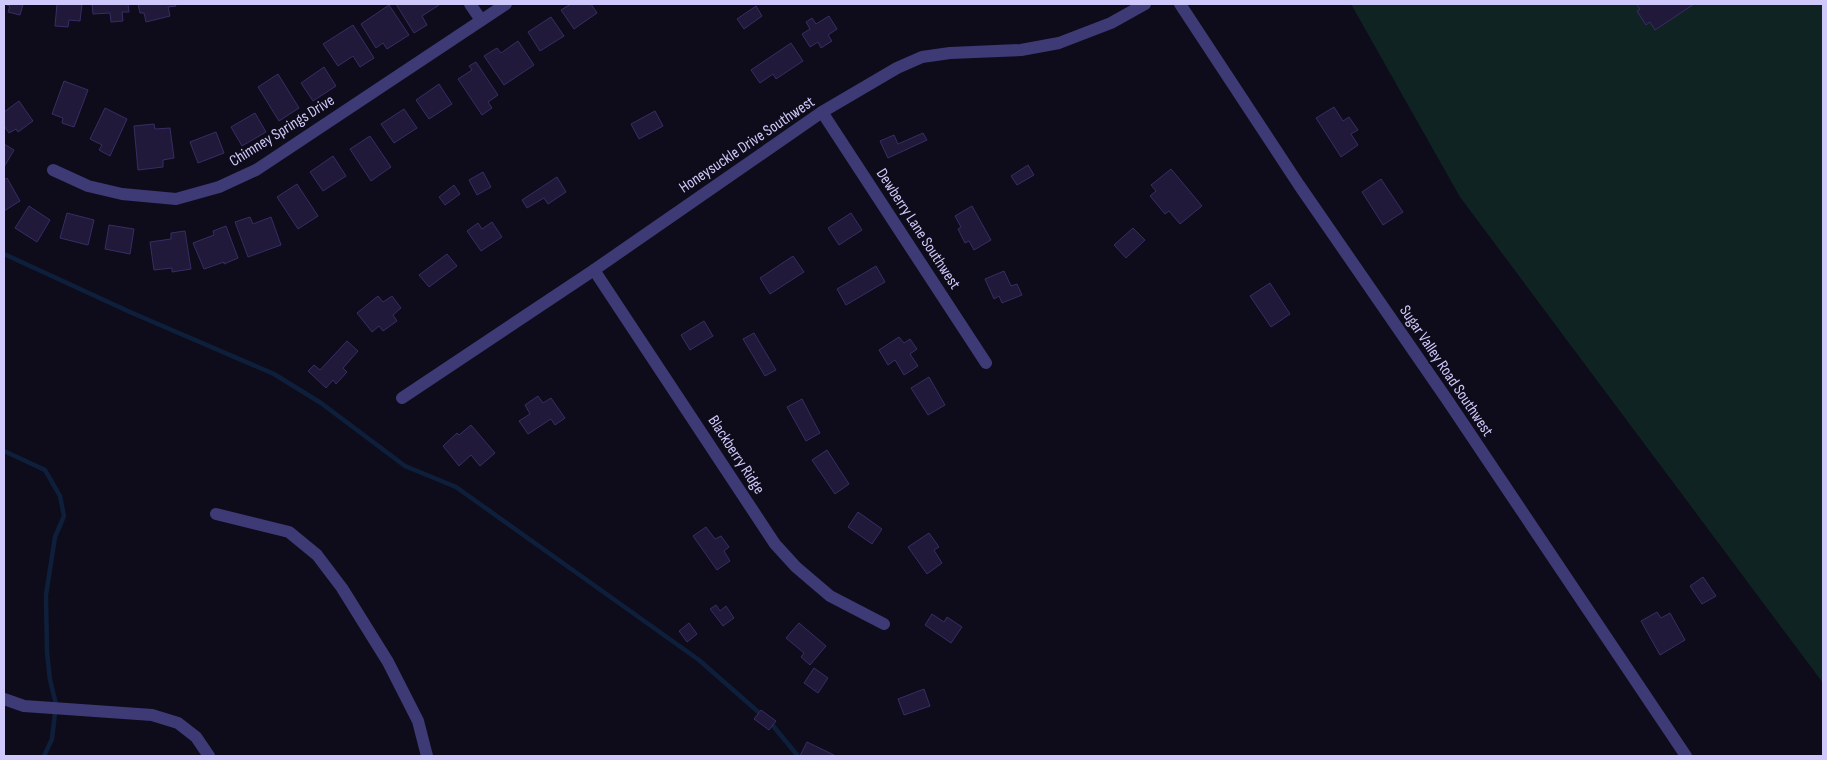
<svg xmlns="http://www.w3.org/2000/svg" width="1827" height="760" font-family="'Sofia Sans Condensed',sans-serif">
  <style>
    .green { fill: #0f2323 }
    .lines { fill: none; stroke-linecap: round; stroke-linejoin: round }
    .stream { stroke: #0e1f3c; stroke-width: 4.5 }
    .building { fill: #20193a; stroke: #382d64 }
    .minor { stroke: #3d3a76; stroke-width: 12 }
    .labels { text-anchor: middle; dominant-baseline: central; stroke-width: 4.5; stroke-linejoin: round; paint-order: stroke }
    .street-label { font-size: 16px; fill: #cfc9fb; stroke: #0e0c1a }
  </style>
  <rect width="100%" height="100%" fill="#0e0c1a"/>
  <polygon class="green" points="1351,4 1823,4 1823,683 1460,197"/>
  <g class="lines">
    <g class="stream">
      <polyline points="4,254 130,312 274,374 321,403 405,466 456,487 699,660 763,716"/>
      <polyline points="4,451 45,470 60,496 64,516 55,537 46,595 47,652 50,680 56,704 52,739 44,756"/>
      <polyline points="769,721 798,756"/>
    </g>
  </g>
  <g class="building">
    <polygon points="4,4 23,4 20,15 8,12 10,6"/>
    <polygon points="57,4 82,4 80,21 69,20 68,27 55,26"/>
    <polygon points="92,4 128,4 129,12 122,12 123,21 111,22 110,13 93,14"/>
    <polygon points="138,4 175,4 176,6 168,7 170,16 146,22 144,13 140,13"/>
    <polygon points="396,4 438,4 439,5 422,16 427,25 414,33"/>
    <polygon points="571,4 591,4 597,13 574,29 561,10"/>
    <polygon points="1636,4 1694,4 1655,30 1650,22 1646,25 1637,11 1640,9"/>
    <polygon points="389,5 409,35 387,49 383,43 376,48 361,24"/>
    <polygon points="756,6 762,16 744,29 737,19"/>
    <polygon points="829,16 837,29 828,35 832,41 821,48 818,42 810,47 802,34 810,29 806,22 812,18 816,24"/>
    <polygon points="551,17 564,36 540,51 528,32"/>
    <polygon points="353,25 374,58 360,67 353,56 338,66 323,44"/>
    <polygon points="518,41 534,65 504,85 484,56 497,48 501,53"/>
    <polygon points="791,43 803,61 776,79 773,74 760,83 751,70"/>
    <polygon points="476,62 498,95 488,102 492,108 482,115 458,79 472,70 469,66"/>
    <polygon points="324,67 336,86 313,101 301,83"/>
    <polygon points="278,74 299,108 279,121 258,87"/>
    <polygon points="64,81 88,90 74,127 62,123 63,118 52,114"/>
    <polygon points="439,84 452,104 429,119 416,100"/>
    <polygon points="19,101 33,121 18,132 16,129 9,133 4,126 4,112"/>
    <polygon points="1334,107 1343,121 1349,117 1358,130 1351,134 1358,145 1341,157 1316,118"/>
    <polygon points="105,108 127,119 110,156 99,150 102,145 90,139"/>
    <polygon points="404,109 417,128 394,143 381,124"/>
    <polygon points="655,111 663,126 639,139 631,124"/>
    <polygon points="255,113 266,132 242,146 231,127"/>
    <polygon points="154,124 155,129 170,128 174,158 163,160 163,167 138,170 134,126"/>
    <polygon points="216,132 224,153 198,163 190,142"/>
    <polygon points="923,133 927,140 888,158 880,141 894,135 898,144"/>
    <polygon points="370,136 391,167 371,181 350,149"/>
    <polygon points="4,144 14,150 4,167"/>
    <polygon points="333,156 346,176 323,191 310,172"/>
    <polygon points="1028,165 1034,175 1017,185 1011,176"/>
    <polygon points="1171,169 1202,206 1180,224 1169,211 1165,214 1150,196 1156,191 1151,185"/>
    <polygon points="483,172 491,187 477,195 469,180"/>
    <polygon points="557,177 566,192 548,204 544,198 527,208 522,200"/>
    <polygon points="7,178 20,201 4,211 4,180"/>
    <polygon points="1381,179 1403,212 1383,225 1362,192"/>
    <polygon points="297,184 318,216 298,229 277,197"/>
    <polygon points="454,185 460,194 445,205 439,197"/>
    <polygon points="29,206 50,220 37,242 15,228"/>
    <polygon points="972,206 991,240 974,250 969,241 965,243 958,229 961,227 955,216"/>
    <polygon points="67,213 94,220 88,245 60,238"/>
    <polygon points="851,213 862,230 839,245 828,228"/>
    <polygon points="250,217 253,224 271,217 281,245 248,257 235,222"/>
    <polygon points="492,222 502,237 481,251 467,231 478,223 482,229"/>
    <polygon points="109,225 134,229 130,254 105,249"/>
    <polygon points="226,226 238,258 224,264 224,262 204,269 193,243 214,235 213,231"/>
    <polygon points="1133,228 1145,240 1126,258 1114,245"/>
    <polygon points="185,231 191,269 172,272 172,268 154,270 150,242 171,239 171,233"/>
    <polygon points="447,254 457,266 429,287 419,275"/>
    <polygon points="793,256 804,272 770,294 760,278"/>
    <polygon points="876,266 885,282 846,305 837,289"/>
    <polygon points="1004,271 1011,286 1017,284 1022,295 1002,303 999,296 994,299 985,279"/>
    <polygon points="1270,283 1290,314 1271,327 1250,296"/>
    <polygon points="378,296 383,302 392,296 401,308 393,315 397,321 383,331 379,326 372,332 357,313"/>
    <polygon points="704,321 713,336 690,350 681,335"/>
    <polygon points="754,333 776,370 765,376 743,339"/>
    <polygon points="899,337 904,343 910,339 917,349 910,354 918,366 904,375 895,360 888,365 879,350"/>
    <polygon points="347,341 358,351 343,368 347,372 336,384 333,380 326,388 308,371 314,365 320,370"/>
    <polygon points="929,377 945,405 928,415 911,388"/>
    <polygon points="538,396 543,403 551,398 565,418 555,425 551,419 528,434 519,421 530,414 525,405"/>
    <polygon points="802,399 820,433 806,441 787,407"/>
    <polygon points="471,425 495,453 480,466 471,455 459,466 443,446 457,433 459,435"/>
    <polygon points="827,450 849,484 835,494 812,460"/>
    <polygon points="858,512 882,529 872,544 848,527"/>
    <polygon points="706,527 715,539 721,536 729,547 724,551 730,561 717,570 693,536"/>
    <polygon points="929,533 939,547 934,550 942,563 927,574 908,547"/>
    <polygon points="1703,577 1716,596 1702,604 1690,586"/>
    <polygon points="716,605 720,611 726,606 734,618 723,626 710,609"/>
    <polygon points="1657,612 1661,618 1670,613 1685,640 1660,655 1641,621"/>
    <polygon points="932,614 944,622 947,617 962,627 951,643 925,625"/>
    <polygon points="689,623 697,634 687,642 679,631"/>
    <polygon points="799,623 826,646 810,665 801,657 804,653 786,638"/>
    <polygon points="814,668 828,678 818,693 804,683"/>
    <polygon points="924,689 930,706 904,715 898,699"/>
    <polygon points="761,710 776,721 769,730 754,719"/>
    <polygon points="807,742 834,755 834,756 800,756"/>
  </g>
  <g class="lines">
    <g class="minor">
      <polyline points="470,4 481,20"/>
      <polyline points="1180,4 1299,185 1448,401 1686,756"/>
      <polyline points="822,112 986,363"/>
      <polyline points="53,170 88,186 122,194 176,199 219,187 256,170 506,4"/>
      <polyline points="594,270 775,544 796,567 830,596 884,624"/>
      <polyline points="402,398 594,270 822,112 897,68 922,57 950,53 1021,50 1059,43 1111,23 1145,4"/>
      <polyline points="216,514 289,532 317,555 342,588 388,662 418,721 427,756"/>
      <polyline points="4,699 24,706 152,715 178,723 196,737 209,756"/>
    </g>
  </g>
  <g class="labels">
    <g class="street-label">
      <text transform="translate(282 131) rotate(-32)">Chimney Springs Drive</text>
      <text transform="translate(747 145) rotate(-34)">Honeysuckle Drive Southwest</text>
      <text transform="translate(918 229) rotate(57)">Dewberry Lane Southwest</text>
      <text transform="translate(1446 371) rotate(56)">Sugar Valley Road Southwest</text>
      <text transform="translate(736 455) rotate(57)">Blackberry Ridge</text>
    </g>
  </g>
  <rect width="1827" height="760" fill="none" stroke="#cfc9fb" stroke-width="10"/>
</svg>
